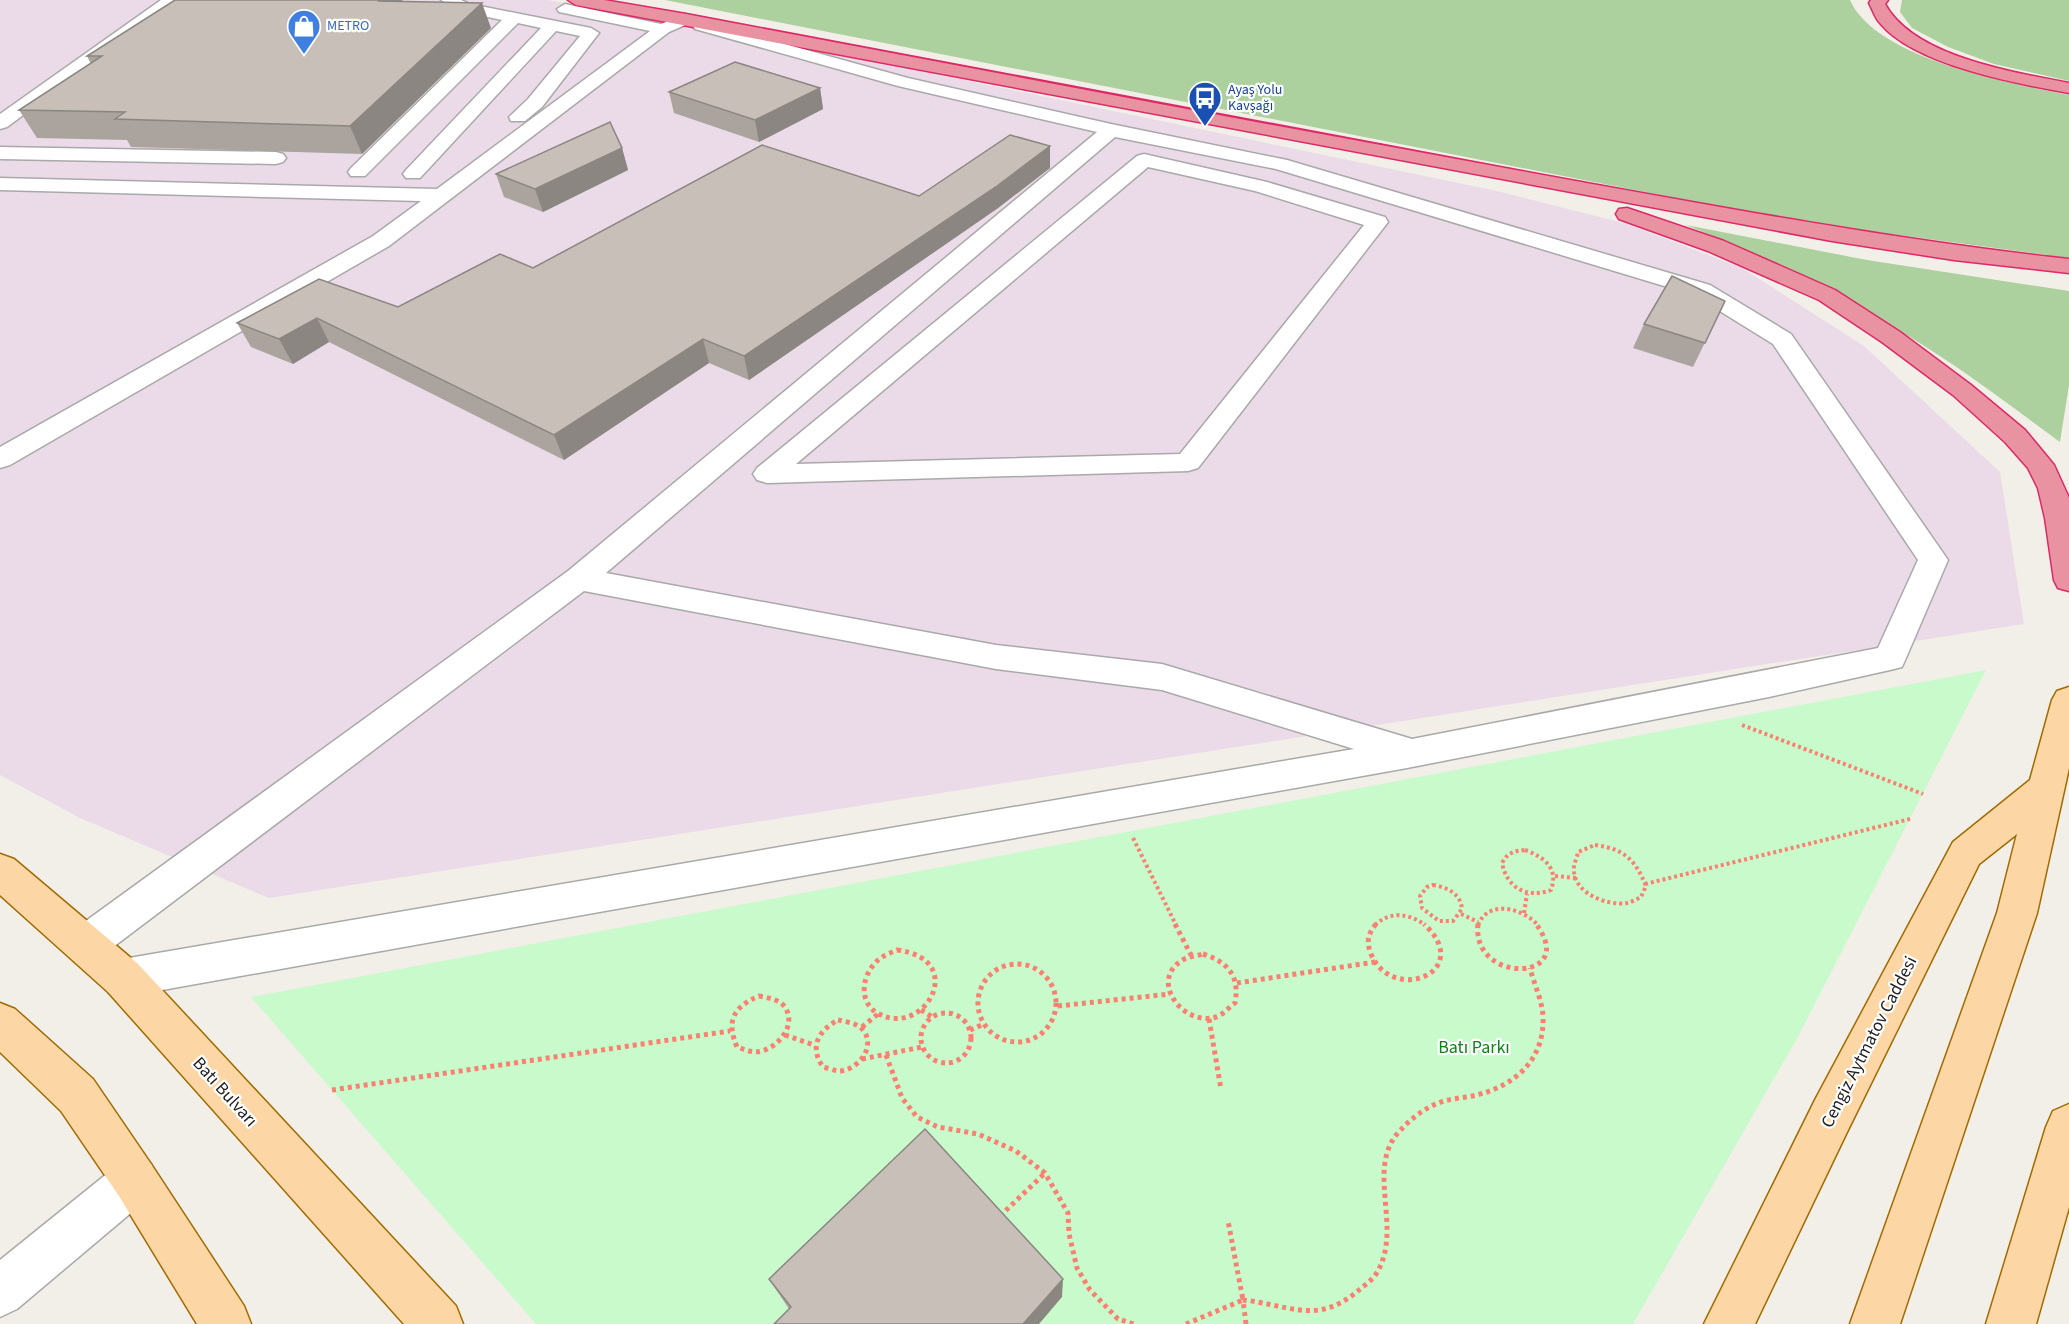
<svg xmlns="http://www.w3.org/2000/svg" width="2069" height="1324" font-family="'Source Sans 3',sans-serif">
  <style>
    .industrial { fill: #ebdbe8 }
    .forest { fill: #add19e }
    .park { fill: #c8facc }
    .lines { fill: none; stroke-linecap: round; stroke-linejoin: round }
    .minor-casing { stroke: #a9a9a9; stroke-width: 3 }
    .major-casing { stroke: #a06b00; stroke-width: 3 }
    .highway-casing { stroke: #dc2a67; stroke-width: 3 }
    .path-far1 { stroke: #fa8072; stroke-width: 4; stroke-dasharray: 3 3; stroke-linecap: butt }
    .path { stroke: #fa8072; stroke-width: 5; stroke-dasharray: 4 4; stroke-linecap: butt }
    .minor { fill: #fff; fill-rule: evenodd }
    .major { fill: #fcd6a4; fill-rule: evenodd }
    .highway { fill: #e892a2; fill-rule: evenodd }
    .wall { fill: #aba49e }
    .shaded-wall { fill: #8b8681 }
    .building { fill: #c7bfb8; stroke: #8b8681; stroke-width: 1.5 }
    .labels { text-anchor: middle; dominant-baseline: central; stroke-width: 4.5; stroke-linejoin: round; paint-order: stroke }
    .far-shop-label { font-size: 14px; fill: #366cbe; stroke: #fff; text-anchor: start }
    .far-transit-label { font-size: 14px; fill: #164399; stroke: #fff; text-anchor: start }
    .near-street-label { font-size: 18px; fill: #222; stroke: #fff }
    .near-park-label { font-size: 18px; fill: #0c8416; stroke: #fff }
  </style>
  <rect width="100%" height="100%" fill="#f2efe9"/>
  <polygon class="industrial" points="0,0 548,0 811,48 1497,191 1627,224 1742,268 1864,346 2000,472 2024,624 269,898 80,818 0,775"/>
  <g class="forest">
    <path d="M665 0H1850C1876 59 2010 83 2069 95V258L1788 220Z"/>
    <polygon points="1902,0 2069,0 2069,81 1994,64 1948,47 1912,28 1900,12"/>
    <path d="M1686 225 1867 260 2069 291V385L2060 442C2016 410 1972 376 1926 347 1850 298 1770 259 1686 225Z"/>
  </g>
  <polygon class="park" points="1986,670 1799,1035 1633,1324 536,1324 251,997"/>
  <g class="lines">
    <defs>
      <g id="minor">
        <polygon points="161,0 179,0 7,127 0,129 0,114"/>
        <polygon points="441,0 461,0 470,4 591,28 599,33 542,107 525,121 511,121 509,117 528,99 580,36 556,31 420,178 406,178 403,174 406,170 541,28 518,23 365,176 351,176 348,172 351,168 502,20 459,11"/>
        <polygon points="565,4 661,24 686,14 694,19 692,22 669,32 389,246 10,465 0,468 0,447 373,236 421,201 0,190 0,178 437,189 650,31 559,12 557,9"/>
        <path d="M701 21 908 78 1111 124 1287 160 1710 285 1791 334 1948 560 1906 658 1902 667 1890 670 1769 697 1407 768 123 997 108 992 102 978 108 964 123 959 1354 749 1162 690 996 669 584 591 100 957 86 962 72 957 66 944 72 931 568 571 1097 132 898 86 695 29 693 26 695 23ZM1115 137 1276 169 1694 295 1773 344 1918 560 1878 648 1412 739 1162 664 996 645 606 573Z"/>
        <polygon points="0,147 276,152 283,154 286,158 283,162 276,164 0,159"/>
        <path d="M1144 154 1267 182 1385 217 1388 222 1198 468 1188 471 767 483 757 480 753 474 757 468 1137 156ZM1148 167 1255 191 1364 225 1180 454 796 464Z"/>
        <polygon points="135,1157 151,1164 158,1180 151,1196 17,1309 0,1317 0,1260 119,1164"/>
      </g>
      <g id="major">
        <polygon points="2069,687 2069,768 2037,913 1900,1324 1850,1324 1997,913 2017,834 1979,864 1847,1132 1755,1324 1704,1324 1815,1100 1953,842 2030,780 2052,700 2057,691"/>
        <polygon points="0,854 14,859 138,964 456,1306 463,1324 404,1324 108,992 0,895"/>
        <polygon points="0,1003 15,1009 93,1079 151,1164 244,1306 251,1324 197,1324 119,1196 61,1111 0,1052"/>
        <polygon points="2069,1104 2069,1207 2036,1324 1986,1324 2046,1127 2053,1111"/>
      </g>
      <g id="highway">
        <path d="M568 0H604L686 14C959 66 1232 118 1505 168 1692 202 1879 238 2069 259V273L1954 260 1832 241 576 5Z"/>
        <path d="M1871 0H1888L1885 4C1914 57 2013 72 2069 83V93C2018 84 1914 65 1880 23 1875 18 1873 10 1869 3Z"/>
        <polygon points="1627,208 1724,241 1835,290 1900,332 1971,385 2025,430 2054,465 2069,498 2069,591 2058,588 2054,580 2045,518 2038,488 2028,468 2005,442 1953,395 1882,342 1819,300 1708,251 1619,219 1616,214 1619,209"/>
      </g>
    </defs>
    <use href="#minor" class="minor-casing"/>
    <use href="#major" class="major-casing"/>
    <use href="#highway" class="highway-casing"/>
    <g class="path-far1">
      <polyline points="1742,725 1923,794"/>
      <polyline points="1133,838 1176,925"/>
      <path d="M1595 845C1624 849 1635 859 1646 886L1641 897C1637 899 1632 902 1627 903 1608 906 1575 894 1574 871 1573 865 1577 858 1578 852Z"/>
      <path d="M1525 850C1544 857 1559 868 1551 890 1527 899 1507 888 1502 863 1507 853 1514 851 1525 850Z"/>
      <polyline points="1555,876 1576,878"/>
      <polyline points="1645,884 1910,819"/>
      <path d="M1433 885C1447 887 1461 894 1462 909L1453 921H1439L1422 908 1420 896 1427 887Z"/>
      <polyline points="1524,913 1527,894"/>
      <polyline points="1461,914 1478,922"/>
      <path d="M1375 925C1390 911 1409 913 1425 925"/>
      <path d="M1478 925C1489 899 1522 908 1538 925"/>
    </g>
    <g class="path">
      <polyline points="1175,924 1191,955"/>
      <path d="M1376 924C1368 934 1366 941 1371 954 1392 1005 1476 972 1424 924"/>
      <path d="M1478 924C1471 985 1580 982 1536 924"/>
      <path d="M897 950C970 959 924 1040 877 1013 858 1001 862 975 877 961 882 956 890 953 897 950Z"/>
      <path d="M1203 954C1228 962 1240 976 1235 1003 1229 1007 1223 1015 1216 1017 1184 1027 1149 982 1181 961 1186 957 1196 956 1203 954Z"/>
      <circle cx="1017" cy="1003" r="39"/>
      <polyline points="1237,983 1375,962"/>
      <path d="M759 996C768 998 779 999 785 1007 798 1027 775 1051 756 1052 750 1052 743 1049 737 1047 726 1021 733 1007 759 996Z"/>
      <polyline points="1058,1006 1170,994"/>
      <polyline points="921,1010 934,1018"/>
      <circle cx="946" cy="1038" r="25"/>
      <polyline points="1209,1019 1221,1089"/>
      <path d="M838 1020C847 1022 858 1023 864 1031 876 1049 856 1072 837 1071 833 1070 827 1068 823 1067 809 1047 818 1031 838 1020Z"/>
      <polyline points="862,1027 878,1014"/>
      <polyline points="970,1030 984,1024"/>
      <polyline points="785,1035 814,1045"/>
      <polyline points="886,1055 902,1098 917,1117 938,1127 978,1134 1016,1151 1045,1173 1068,1213 1069,1234 1077,1268 1090,1290 1118,1319 1134,1324"/>
      <polyline points="862,1059 922,1047"/>
      <polyline points="332,1090 730,1031"/>
      <polyline points="1000,1216 1045,1173"/>
      <polyline points="1186,1324 1243,1300 1228,1221"/>
      <path d="M1246 1324 1243 1300C1268 1302 1294 1313 1319 1310 1334 1308 1349 1299 1359 1290 1365 1285 1372 1280 1376 1274 1404 1230 1366 1172 1397 1134 1409 1120 1424 1108 1441 1102 1452 1098 1465 1098 1477 1095 1516 1085 1545 1059 1543 1016 1542 1000 1534 984 1530 968"/>
    </g>
    <use href="#minor" class="minor"/>
    <use href="#major" class="major"/>
    <use href="#highway" class="highway"/>
  </g>
  <g class="wall">
    <polygon points="175,0 402,0 403,2 491,28 362,154 131,147 127,140 37,138 19,110 91,64 87,56"/>
    <polygon points="820,88 823,109 759,142 674,113 669,92"/>
    <polygon points="1050,146 1050,168 998,208 749,380 709,363 564,460 329,342 293,364 251,347 237,323 398,307 919,196"/>
    <polygon points="622,148 628,170 543,212 504,197 496,174"/>
    <polygon points="1725,301 1693,367 1633,348 1644,324"/>
    <polygon points="769,1279 1062,1297 789,1309"/>
  </g>
  <g class="shaded-wall">
    <polygon points="380,0 402,0 406,11 379,1"/>
    <polygon points="482,3 491,28 362,154 350,126"/>
    <polygon points="820,88 823,109 759,142 755,120"/>
    <polygon points="1050,146 1050,168 998,208 749,380 744,356"/>
    <polygon points="622,148 628,170 543,212 535,189"/>
    <polygon points="317,318 329,342 293,364 279,339"/>
    <polygon points="703,339 709,363 564,460 554,435"/>
    <polygon points="1063,1279 1062,1297 1039,1324 1023,1324"/>
  </g>
  <g class="building">
    <polygon points="175,0 380,0 379,1 482,3 350,126 115,119 125,112 19,110 102,56 87,56"/>
    <polygon points="735,62 820,88 755,120 669,92"/>
    <polygon points="610,122 622,148 535,189 496,174"/>
    <polygon points="1010,135 1050,146 997,186 744,356 703,339 554,435 317,318 279,339 237,323 319,279 398,307 500,254 533,268 762,145 919,196"/>
    <polygon points="1672,276 1725,301 1705,343 1644,324"/>
    <polygon points="925,1129 1063,1279 1023,1324 774,1324 791,1307 769,1279"/>
  </g>
  <defs>
    <symbol id="shop-pin" viewBox="-11 -11 22 30"><path d="M0 17L-7.5 6A9.5 9.5 0 1 1 7.5 6Z" fill="#3f7fe0" stroke="#fff"/><path d="M-5-2.5h2.3a2.7 3.5 0 0 1 5.4 0H5L5.5 6h-11ZM-1.5-2.5h3a1.5 2.3 0 0 0-3 0Z" fill="#fff"/></symbol>
    <symbol id="bus-pin" viewBox="-11 -11 22 30"><path d="M0 17L-7.5 6A9.5 9.5 0 1 1 7.5 6Z" fill="#1a4fb4" stroke="#fff"/><path d="M-5-6H5V4H4V6H2V4H-2V6H-4V4H-5ZM-3.5-4V0h7V-4ZM-3.5 1.2v1.5H-2V1.2ZM2 1.2v1.5H3.5V1.2Z" fill="#fff"/></symbol>
  </defs>
  <g fill-rule="evenodd">
    <use href="#shop-pin" x="285" y="7" width="38" height="52"/>
    <use href="#bus-pin" x="1186" y="79" width="38" height="52"/>
  </g>
  <g class="labels">
    <g class="far-shop-label">
      <text x="327" y="26">METRO</text>
    </g>
    <g class="far-transit-label">
      <text x="1228" y="90">Ayaş Yolu<tspan x="1228" dy="16">Kavşağı</tspan></text>
    </g>
    <g class="near-street-label">
      <text transform="translate(1869 1042) rotate(-63)">Cengiz Aytmatov Caddesi</text>
      <text transform="translate(225 1092) rotate(48)">Batı Bulvarı</text>
    </g>
    <g class="near-park-label">
      <text x="1474" y="1047">Batı Parkı</text>
    </g>
  </g>
</svg>
